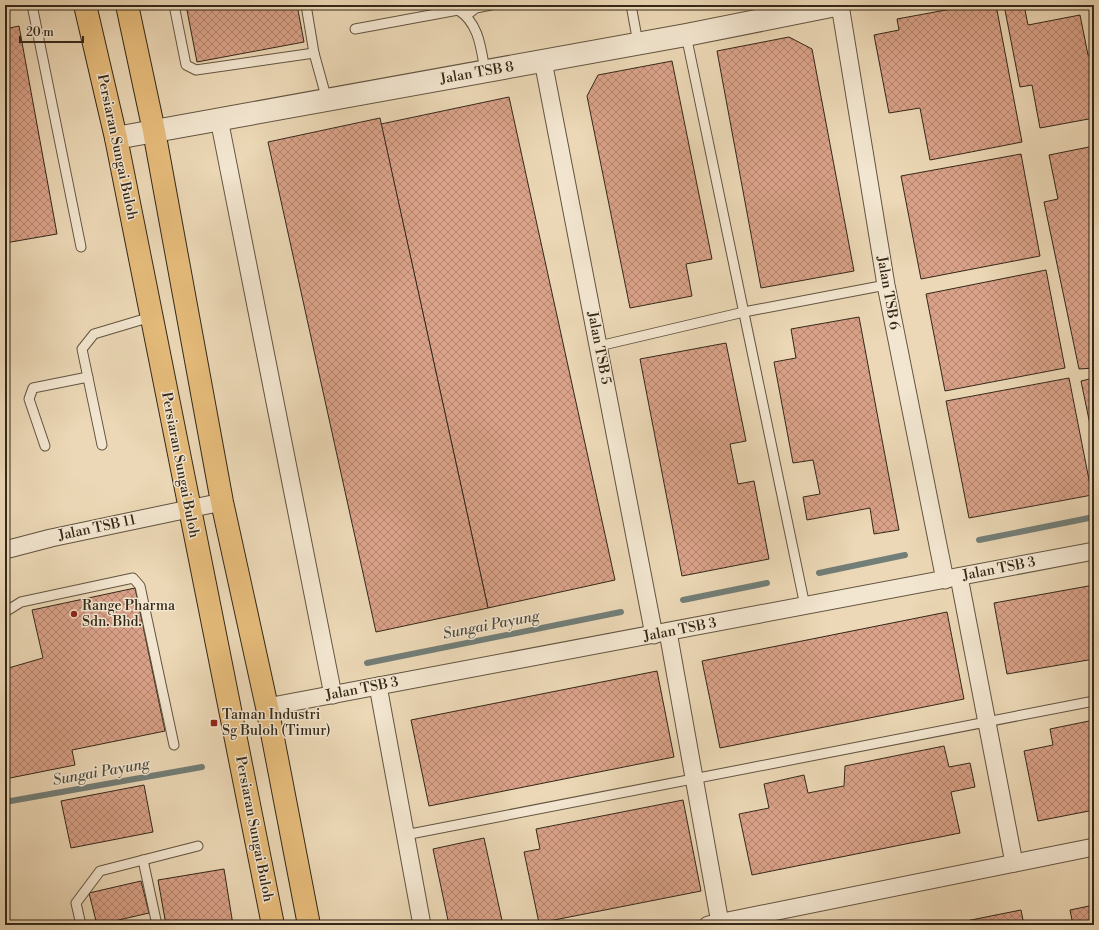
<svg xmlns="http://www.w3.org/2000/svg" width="1099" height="930" font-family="'Libre Bodoni',serif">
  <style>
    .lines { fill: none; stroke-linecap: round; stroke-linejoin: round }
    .stream { stroke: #727e78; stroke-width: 6 }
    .building { fill: url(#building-cross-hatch); stroke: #342819 }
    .service-casing { stroke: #625440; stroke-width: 11 }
    .minor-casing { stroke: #625440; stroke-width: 19 }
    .tertiary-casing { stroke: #625440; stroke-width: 24 }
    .primary-casing { stroke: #342819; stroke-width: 24 }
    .service { stroke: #f3e6d0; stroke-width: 9 }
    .minor { stroke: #f3e6d0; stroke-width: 17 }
    .tertiary { stroke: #f3e6d0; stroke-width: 22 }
    .primary { stroke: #e6bc7b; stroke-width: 22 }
    .poi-dot { fill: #8f2418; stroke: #f3e6d0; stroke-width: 1.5 }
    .labels { text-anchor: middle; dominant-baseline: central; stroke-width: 3; stroke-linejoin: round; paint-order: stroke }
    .street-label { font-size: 14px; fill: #342819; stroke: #f3e6d0 }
    .poi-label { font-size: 14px; fill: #342819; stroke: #f3e6d0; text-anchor: start }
    .water-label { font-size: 15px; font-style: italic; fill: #4e4c40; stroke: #f3e6d0 }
  </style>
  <defs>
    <pattern id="building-cross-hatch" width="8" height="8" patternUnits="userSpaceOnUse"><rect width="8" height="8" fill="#daa289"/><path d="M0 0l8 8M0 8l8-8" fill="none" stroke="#b2846f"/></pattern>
  </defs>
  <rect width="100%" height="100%" fill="#ecd8b6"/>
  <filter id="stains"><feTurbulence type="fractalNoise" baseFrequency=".005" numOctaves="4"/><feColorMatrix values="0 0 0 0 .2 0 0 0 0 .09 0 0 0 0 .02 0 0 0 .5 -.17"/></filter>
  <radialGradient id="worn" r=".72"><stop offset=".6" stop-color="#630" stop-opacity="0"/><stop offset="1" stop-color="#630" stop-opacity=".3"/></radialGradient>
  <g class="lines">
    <g class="stream">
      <polyline points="979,540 1094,517"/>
      <polyline points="819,573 905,555"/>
      <polyline points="683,600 767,583"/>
      <polyline points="367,663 621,612"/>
      <polyline points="5,802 202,767"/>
    </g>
  </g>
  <g class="building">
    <polygon points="186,5 297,5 304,42 197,62"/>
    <polygon points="973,5 996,5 1022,142 930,160 920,108 889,113 874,35 899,30 897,19"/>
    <polygon points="1004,5 1024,5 1028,25 1080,15 1088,55 1094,53 1094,118 1040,128 1032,85 1020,87"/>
    <polygon points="19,26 57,234 5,243 5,29"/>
    <polygon points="789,37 812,49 854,271 761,288 717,51"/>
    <polygon points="672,61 712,259 686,264 692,296 630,308 587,96 598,75"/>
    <polygon points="509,97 615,580 488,608 381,124"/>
    <polygon points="380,118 488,608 376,632 268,142"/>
    <polygon points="1094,146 1094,368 1079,369 1044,202 1058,199 1049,155"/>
    <polygon points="1021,154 1040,256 921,279 901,176"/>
    <polygon points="1046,270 1065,368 945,391 926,294"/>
    <polygon points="859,317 899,530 874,534 870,508 807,520 803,497 820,494 813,460 793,463 774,362 796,358 791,329"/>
    <polygon points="726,343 746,441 730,444 738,484 754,481 769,559 682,576 640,359"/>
    <polygon points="1069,378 1092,495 969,518 946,401"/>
    <polygon points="1094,378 1094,444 1081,381"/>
    <polygon points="1094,585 1094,659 1007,674 994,603"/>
    <polygon points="135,588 165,731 72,750 75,765 5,779 5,669 43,658 32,610"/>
    <polygon points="947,612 964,699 720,748 702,661"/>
    <polygon points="657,671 674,757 429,806 411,720"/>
    <polygon points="1094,720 1094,810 1038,821 1024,751 1053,745 1050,729"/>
    <polygon points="944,746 949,767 970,763 975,787 951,792 960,833 752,875 739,814 769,808 764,784 804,775 808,793 844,786 845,766"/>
    <polygon points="144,785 153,832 71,848 61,801"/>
    <polygon points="683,800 701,891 539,923 524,852 540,849 536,829"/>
    <polygon points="484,838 503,925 449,925 433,849"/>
    <polygon points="224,869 233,925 166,925 158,880"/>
    <polygon points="141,881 149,913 97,925 89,893"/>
    <polygon points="1094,905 1094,925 1073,925 1070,910"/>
    <polygon points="1021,910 1024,925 946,925"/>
  </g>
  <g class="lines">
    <defs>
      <g id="service">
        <polyline points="32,5 81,247"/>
        <polyline points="174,5 186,65 196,70 314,53"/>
        <polyline points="306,5 314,53 327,100"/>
        <polyline points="631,5 638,43"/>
        <polyline points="467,15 476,8 491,5"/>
        <path d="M355 29 458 10C479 23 481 48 485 71"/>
        <polyline points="686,35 805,606"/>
        <polyline points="599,346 744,312 886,285"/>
        <polyline points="102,445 82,349 94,334 151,317"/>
        <polyline points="45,446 29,399 33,388 88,377"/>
        <polyline points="5,612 21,602 133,578 140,586 174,745"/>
        <polyline points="405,835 1094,701"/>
        <polyline points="143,860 157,925"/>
        <polyline points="81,925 76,903 100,871 198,846"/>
      </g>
      <g id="minor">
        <polyline points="840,5 886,285 945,580"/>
        <polyline points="543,61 654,635"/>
        <polyline points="219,119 333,695"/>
        <polyline points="5,550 51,538 222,502"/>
        <polyline points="959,577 1014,863"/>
        <polyline points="668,632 720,923"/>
        <polyline points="378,686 422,925"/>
        <polyline points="267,707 1094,551"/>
        <polyline points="708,925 1094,847"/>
      </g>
      <polyline id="tertiary" points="116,138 686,35 836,5"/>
      <g id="primary">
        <polyline points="85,5 116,138 273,925"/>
        <polyline points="127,5 154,131 222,502 267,707 309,925"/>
      </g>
    </defs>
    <use href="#service" class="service-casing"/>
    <use href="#minor" class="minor-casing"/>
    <use href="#tertiary" class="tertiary-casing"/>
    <use href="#primary" class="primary-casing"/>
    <use href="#service" class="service"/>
    <use href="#minor" class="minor"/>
    <use href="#tertiary" class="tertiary"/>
    <use href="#primary" class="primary"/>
  </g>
  <g class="poi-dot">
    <circle cx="74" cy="614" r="4"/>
    <rect x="210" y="719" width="8" height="8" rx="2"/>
  </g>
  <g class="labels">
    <g class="street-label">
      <text transform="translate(477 73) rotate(-10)">Jalan TSB 8</text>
      <text transform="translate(117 147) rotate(78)">Persiaran Sungai Buloh</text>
      <text transform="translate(888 293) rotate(80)">Jalan TSB 6</text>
      <text transform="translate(599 348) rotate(79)">Jalan TSB 5</text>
      <text transform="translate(180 465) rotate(79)">Persiaran Sungai Buloh</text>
      <text transform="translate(97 528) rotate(-12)">Jalan TSB 11</text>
      <text transform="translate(999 569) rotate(-11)">Jalan TSB 3</text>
      <text transform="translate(680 630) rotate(-11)">Jalan TSB 3</text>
      <text transform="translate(362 689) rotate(-11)">Jalan TSB 3</text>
      <text transform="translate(254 829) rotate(79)">Persiaran Sungai Buloh</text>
    </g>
    <g class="poi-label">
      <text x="82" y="606">Range Pharma<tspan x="82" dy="16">Sdn. Bhd.</tspan></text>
      <text x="222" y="715">Taman Industri<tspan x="222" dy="16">Sg Buloh (Timur)</tspan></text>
    </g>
    <g class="water-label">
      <text transform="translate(491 625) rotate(-11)">Sungai Payung</text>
      <text transform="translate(101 772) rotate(-10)">Sungai Payung</text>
    </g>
  </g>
  <rect width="1099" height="930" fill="none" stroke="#ecd8b6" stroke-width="20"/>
  <rect x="6" y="6" width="1087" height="918" fill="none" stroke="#342819" stroke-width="2"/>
  <rect x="10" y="10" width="1079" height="910" fill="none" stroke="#342819"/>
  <path d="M20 36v6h63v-6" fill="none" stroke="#342819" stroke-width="2"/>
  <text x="26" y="36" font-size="12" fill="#342819" stroke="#f3e6d0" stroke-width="3" paint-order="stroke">20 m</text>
  <rect width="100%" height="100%" filter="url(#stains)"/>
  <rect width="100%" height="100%" fill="url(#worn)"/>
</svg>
